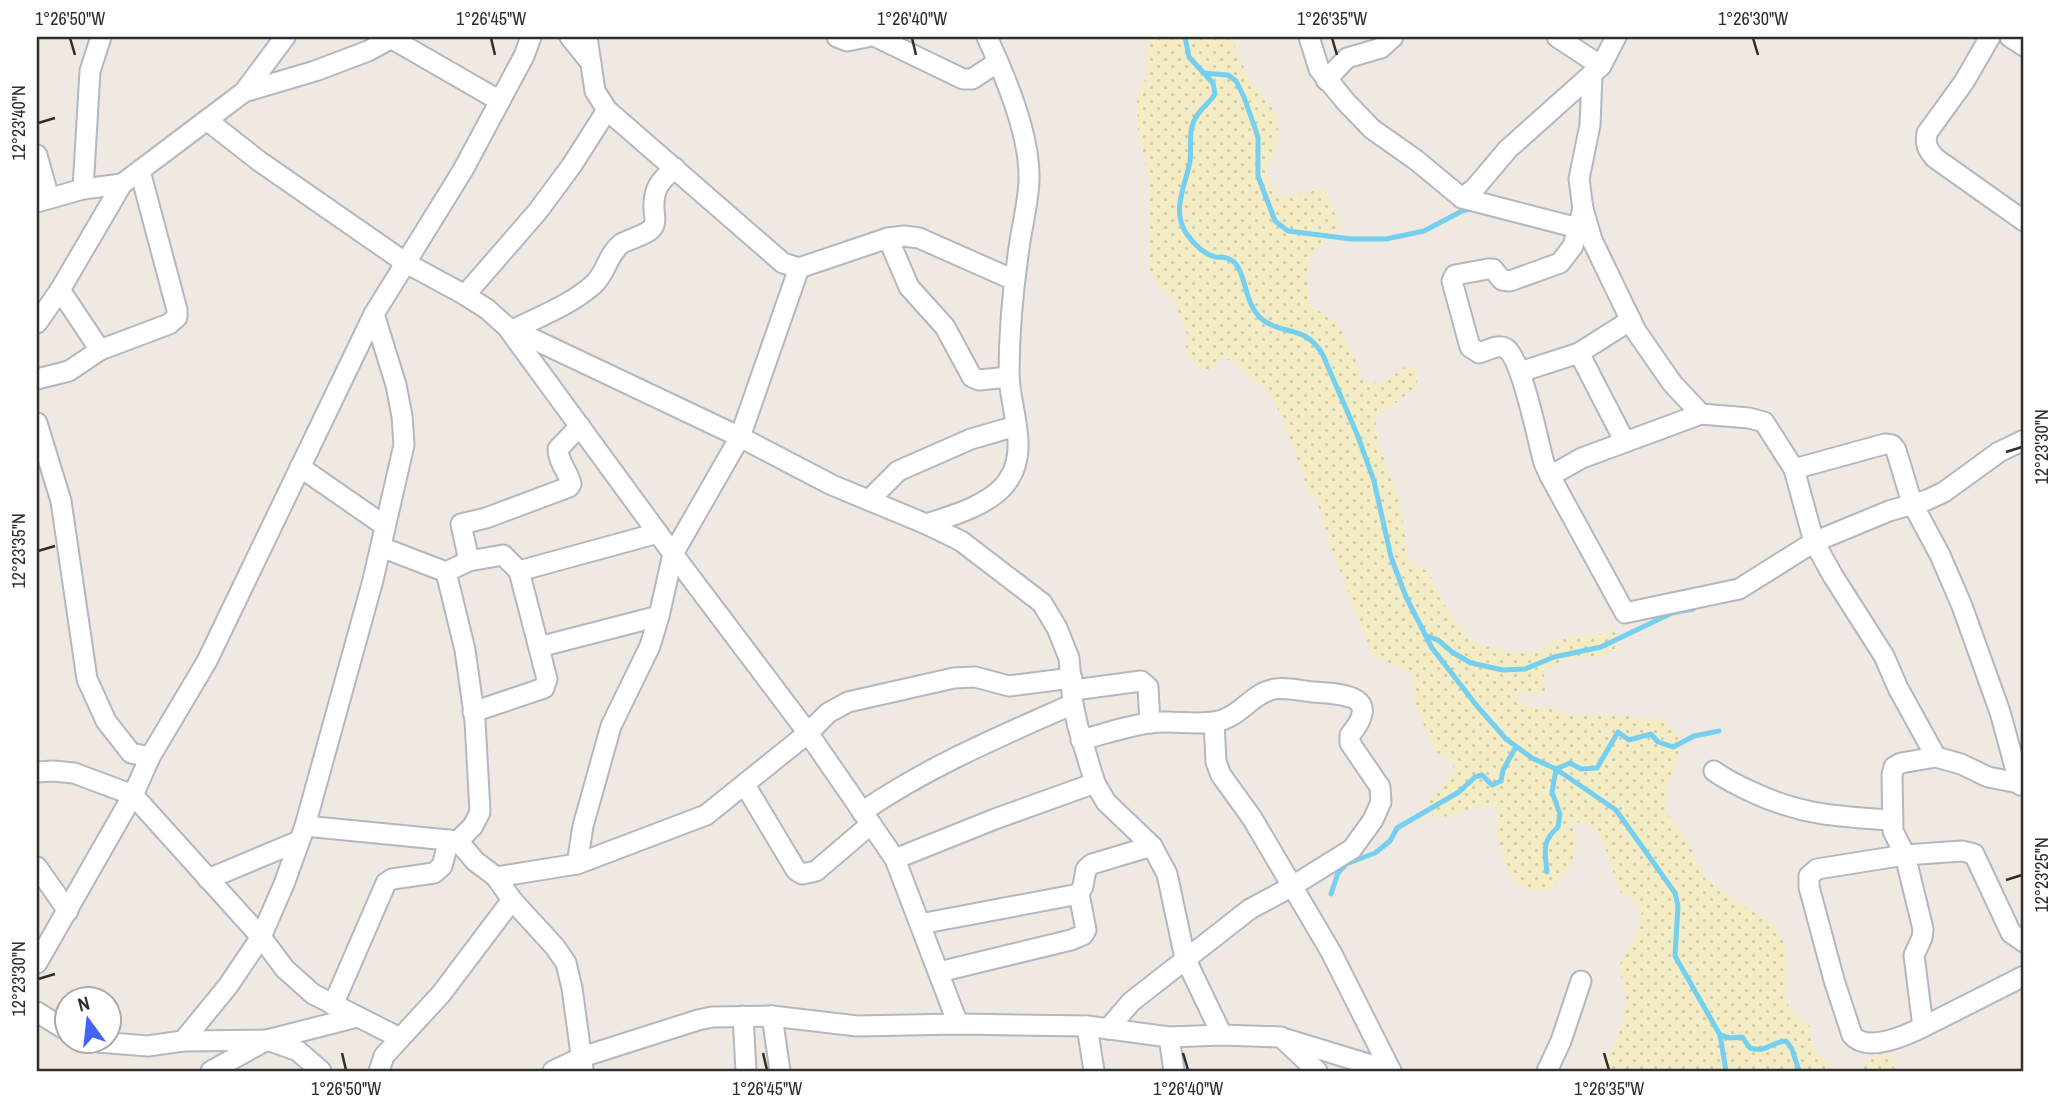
<svg xmlns="http://www.w3.org/2000/svg" width="2061" height="1108" font-family="'Archivo Narrow',sans-serif">
  <style>
    .sand { fill: url(#sand-dots) }
    .lines { fill: none; stroke-linecap: round; stroke-linejoin: round }
    .stream { stroke: #75cff0; stroke-width: 5 }
    .minor-casing { stroke: #b4b7c1; stroke-width: 23 }
    .minor { stroke: #fff; stroke-width: 19 }
    .ticks { fill: none; stroke: #2e2e2e; stroke-width: 2.5 }
    .neatline { fill: none; stroke: #2e2e2e; stroke-width: 2.5 }
    .ticks-label { font-size: 18px; text-anchor: middle; fill: #2e2e2e }
  </style>
  <defs>
    <pattern id="sand-dots" width="8" height="8" patternUnits="userSpaceOnUse" patternTransform="scale(1.75)"><rect width="8" height="8" fill="#f3ecc5"/><path d="M2 2h.1M6 6h.1" fill="none" stroke="#d1cbaa" stroke-width="1.8" stroke-linecap="round"/></pattern>
  </defs>
  <rect width="100%" height="100%" fill="#efe9e1"/>
  <g class="sand">
    <path d="M1151 37H1228C1239 48 1240 62 1248 75 1255 88 1267 98 1274 111 1285 128 1272 156 1266 174L1278 199 1323 187 1340 226 1312 254 1307 274 1310 306 1336 321 1352 351 1362 380C1387 388 1389 376 1408 365L1415 368 1418 375 1416 387 1393 405 1377 414C1371 436 1389 468 1395 489 1402 512 1405 536 1409 560L1428 572 1446 608 1469 639 1485 646 1514 653 1540 652 1553 641 1573 636H1595L1614 629 1620 646 1606 654 1565 660 1543 670 1546 691 1540 694 1519 692 1517 699 1530 706 1550 708 1575 715H1619L1649 720 1661 718 1680 736 1679 752 1666 794 1665 810 1673 822 1685 835 1706 880 1775 927 1784 942 1787 965 1785 993 1789 1008 1810 1027 1812 1044 1825 1062 1838 1071H1602L1624 1022 1627 1002 1619 966 1638 933 1642 911 1633 900 1619 891 1609 857 1600 838 1587 821 1575 823 1573 829 1577 845 1569 869 1555 887 1549 890 1533 891 1517 885 1507 869 1496 834 1499 812 1493 804C1472 807 1454 816 1434 819L1427 801 1454 773 1453 762 1436 752 1414 703 1412 674 1373 657 1330 544 1315 496 1309 493 1282 417 1271 396 1235 362 1223 358 1206 371 1197 365 1186 352 1187 335 1173 297 1160 289 1150 272 1149 181 1138 129 1137 93 1147 77 1145 55Z"/>
    <path d="M1888 1051 1895 1060 1893 1071H1853C1868 1066 1870 1055 1888 1051Z"/>
  </g>
  <g class="lines">
    <g class="stream">
      <path d="M1185 37 1189 57 1213 83 1215 94C1210 102 1203 107 1198 114 1187 129 1192 145 1190 161 1186 185 1171 209 1186 233 1193 243 1204 254 1215 257 1223 258 1228 256 1235 263 1247 276 1244 305 1263 320 1284 336 1303 324 1322 353L1357 434 1374 481 1391 557 1406 597 1432 648 1477 706 1506 739 1532 758 1556 769 1616 810 1675 893 1678 906 1675 956 1720 1035 1726 1071"/>
      <polyline points="1203,73 1228,75 1236,81 1244,97 1258,137 1258,176 1275,221 1288,231 1351,239 1386,239 1424,231 1462,211 1475,208"/>
      <polyline points="1427,636 1438,640 1452,652 1471,663 1503,670 1525,669 1554,657 1601,647 1672,613 1693,609"/>
      <path d="M1547 872C1545 852 1541 842 1558 827L1560 814 1552 792 1556 769 1570 763 1581 769 1597 768 1618 732 1629 740 1651 734 1658 742 1673 747 1694 736 1719 731"/>
      <polyline points="1331,894 1338,873 1346,864 1375,853 1390,841 1397,828 1459,792 1475,777 1482,775 1492,785 1501,781 1503,770 1516,747"/>
      <path d="M1720 1035 1730 1038 1742 1037 1750 1048C1768 1053 1770 1042 1786 1041L1792 1049 1799 1071"/>
    </g>
    <defs>
      <g id="minor">
        <polyline points="389,37 500,101"/>
        <polyline points="570,37 591,63"/>
        <polyline points="587,37 595,91 607,110 783,263 799,268 888,238 904,236 919,238 1014,280"/>
        <polyline points="837,37 847,41 867,37"/>
        <polyline points="876,37 963,79 972,79 998,62"/>
        <polyline points="1309,37 1319,69 1346,102 1372,129 1416,160 1462,198 1578,228"/>
        <polyline points="1557,37 1601,66"/>
        <path d="M1990 37 1964 82 1927 133C1925 144 1927 149 1935 158L2024 221"/>
        <polyline points="2010,37 2024,46"/>
        <polyline points="1592,74 1590,125 1579,179 1583,209 1592,240 1636,331 1672,383 1701,414"/>
        <polyline points="1326,80 1347,58 1381,48 1393,37"/>
        <polyline points="244,92 285,37"/>
        <polyline points="208,121 259,161 406,263 465,295 487,309 507,327 679,562 808,733 895,859 958,1024"/>
        <polyline points="37,155 49,198"/>
        <polyline points="83,189 90,71 101,37"/>
        <polyline points="1462,198 1475,188 1508,149 1601,66 1616,37"/>
        <polyline points="37,202 83,189 122,184"/>
        <polyline points="888,238 909,287 945,327 972,377 979,380 1009,377"/>
        <polyline points="60,290 100,350"/>
        <polyline points="465,295 538,211 572,165 607,110"/>
        <polyline points="37,323 60,290 122,184 244,92 315,71 368,51 394,37"/>
        <polyline points="512,329 740,437 832,485 926,524 961,541 1042,603 1057,628 1069,658 1073,704 1078,727 1095,783 1106,802 1152,846 1167,874 1185,958 1222,1035"/>
        <path d="M513 330C540 316 571 305 594 284 606 273 608 254 621 244 630 238 650 235 654 225 656 220 654 213 654 209 653 188 660 181 675 168"/>
        <polyline points="1579,353 1625,442"/>
        <polyline points="1520,372 1579,353 1631,320"/>
        <polyline points="37,379 69,371 100,350 169,324 177,317 177,310 140,171"/>
        <polyline points="37,423 61,501 87,679 106,721 131,753 150,757"/>
        <polyline points="300,467 385,526"/>
        <polyline points="1794,469 1885,444 1892,445 1896,450 1912,503 1940,555 1962,606 2000,712 2020,785"/>
        <path d="M1550 476 1544 463C1538 442 1522 357 1505 348 1498 344 1486 351 1479 353L1470 347 1452 281 1455 275 1488 269H1493L1502 280 1510 281 1560 263 1573 246 1583 209"/>
        <polyline points="869,500 898,471 971,439 1016,426"/>
        <path d="M926 524C952 516 994 504 1009 479 1029 448 1010 409 1009 375 1009 333 1013 289 1019 248 1022 224 1030 197 1029 174 1028 130 1005 76 987 37"/>
        <polyline points="381,547 446,572 469,561 503,555 519,571 547,679 544,688 473,712"/>
        <path d="M469 561 461 524 486 518 569 487 571 484C568 471 558 462 558 449L580 426"/>
        <polyline points="519,571 658,533"/>
        <polyline points="446,572 465,650 475,721 480,812 473,826 458,841"/>
        <polyline points="539,647 659,616"/>
        <polyline points="1074,690 1141,681 1148,687 1150,723"/>
        <polyline points="1214,722 1216,762 1221,775 1252,818 1331,952 1391,1071"/>
        <path d="M1081 740C1104 734 1127 726 1149 723 1171 720 1193 725 1214 722 1241 718 1251 693 1275 689 1286 687 1301 691 1313 692 1343 694 1383 695 1350 735V743L1380 787 1381 802 1373 820 1352 849 1291 887 1250 909 1131 1002 1108 1029"/>
        <polyline points="1936,757 1898,688 1884,656 1833,576 1814,542 1794,469 1764,422 1749,418 1701,414 1582,458 1550,476 1625,613 1739,589 1814,542 1889,511 1927,500 1944,492 1999,452 2024,440"/>
        <path d="M1714 771C1726 780 1739 786 1752 792 1801 815 1839 817 1892 820"/>
        <polyline points="37,772 53,771 74,773 133,795 261,937 285,969 313,994 400,1038"/>
        <polyline points="2024,784 1988,777 1961,764 1936,757 1901,763 1894,767 1892,775 1893,831 1905,855 1962,851 1974,854 2011,933 2024,942"/>
        <polyline points="745,785 796,870 802,874 816,871 871,824"/>
        <path d="M862 812C927 767 1001 736 1073 704"/>
        <polyline points="305,826 458,841 475,861 496,877 512,900 555,947 566,963 572,988 583,1069"/>
        <polyline points="895,859 995,819 1095,783"/>
        <polyline points="577,864 583,826 611,726 650,646 659,616 673,554 740,437 799,268"/>
        <polyline points="37,867 68,911"/>
        <polyline points="496,877 577,864 706,815 808,733 828,713 848,702 954,678 975,677 1009,686 1072,678"/>
        <polyline points="208,879 299,841"/>
        <polyline points="920,924 1079,894 1083,886 1086,869 1092,864 1152,846"/>
        <polyline points="37,963 133,795 150,757 207,661 374,314 463,170 524,56 531,37"/>
        <polyline points="939,972 1071,940 1083,935 1086,930 1079,894"/>
        <polyline points="333,1005 386,883 392,879 434,873 442,866 449,840"/>
        <polyline points="37,1012 66,1030"/>
        <polyline points="743,1016 746,1071"/>
        <polyline points="772,1016 780,1071"/>
        <polyline points="1087,1026 1094,1071"/>
        <path d="M1923 1027 1914 955 1922 938 1923 929 1905 855 1817 869 1809 876V887L1834 980 1852 1035C1867 1053 1905 1036 1923 1027L2024 976"/>
        <polyline points="1169,1037 1174,1071"/>
        <polyline points="1286,1039 1391,1071"/>
        <polyline points="183,1041 228,986 261,937 284,884 305,826 373,580 404,445 402,416 396,385 374,314"/>
        <polyline points="98,1042 148,1046 183,1041 267,1040 298,1051 321,1071"/>
        <polyline points="211,1071 267,1040 357,1017"/>
        <polyline points="379,1071 384,1056 441,994 512,900"/>
        <polyline points="553,1071 582,1057 698,1020 712,1017 772,1016 857,1026 958,1024 1087,1026 1169,1037 1222,1035 1281,1037 1317,1071"/>
        <polyline points="1547,1071 1561,1041 1581,981"/>
      </g>
    </defs>
    <use href="#minor" class="minor-casing"/>
    <use href="#minor" class="minor"/>
  </g>
  <path class="ticks" d="M70 38 75 55M491 38 495 55M912 38 916 55M1332 38 1337 55M1753 38 1758 55M38 123 55 118M2006 452 2022 447M38 551 55 546M2006 880 2022 875M38 979 55 974M342 1053 346 1070M763 1053 767 1070M1183 1053 1188 1070M1604 1053 1609 1070"/>
  <rect width="2061" height="1108" fill="none" stroke="#ffffff" stroke-width="77"/>
  <g transform="translate(88 1020) rotate(345)"><circle r="33" fill="#ffffff" stroke="#ababab" stroke-width="2"/>
  <path d="M0-5L12 26L0 18L-12 26Z" fill="#4264fb"/>
  <text y="-10" font-size="19" font-weight="bold" text-anchor="middle" fill="#2e2e2e">N</text>
  </g>
  <rect x="38" y="38" width="1984" height="1032" class="neatline"/>
  <g class="ticks-label">
    <text x="70" y="25">1°26'50"W</text>
    <text x="491" y="25">1°26'45"W</text>
    <text x="912" y="25">1°26'40"W</text>
    <text x="1332" y="25">1°26'35"W</text>
    <text x="1753" y="25">1°26'30"W</text>
    <text transform="translate(19 123) rotate(-90)" y="6">12°23'40"N</text>
    <text transform="translate(2042 447) rotate(-90)" y="6">12°23'30"N</text>
    <text transform="translate(19 551) rotate(-90)" y="6">12°23'35"N</text>
    <text transform="translate(2042 875) rotate(-90)" y="6">12°23'25"N</text>
    <text transform="translate(19 979) rotate(-90)" y="6">12°23'30"N</text>
    <text x="346" y="1095">1°26'50"W</text>
    <text x="767" y="1095">1°26'45"W</text>
    <text x="1188" y="1095">1°26'40"W</text>
    <text x="1609" y="1095">1°26'35"W</text>
  </g>
</svg>
